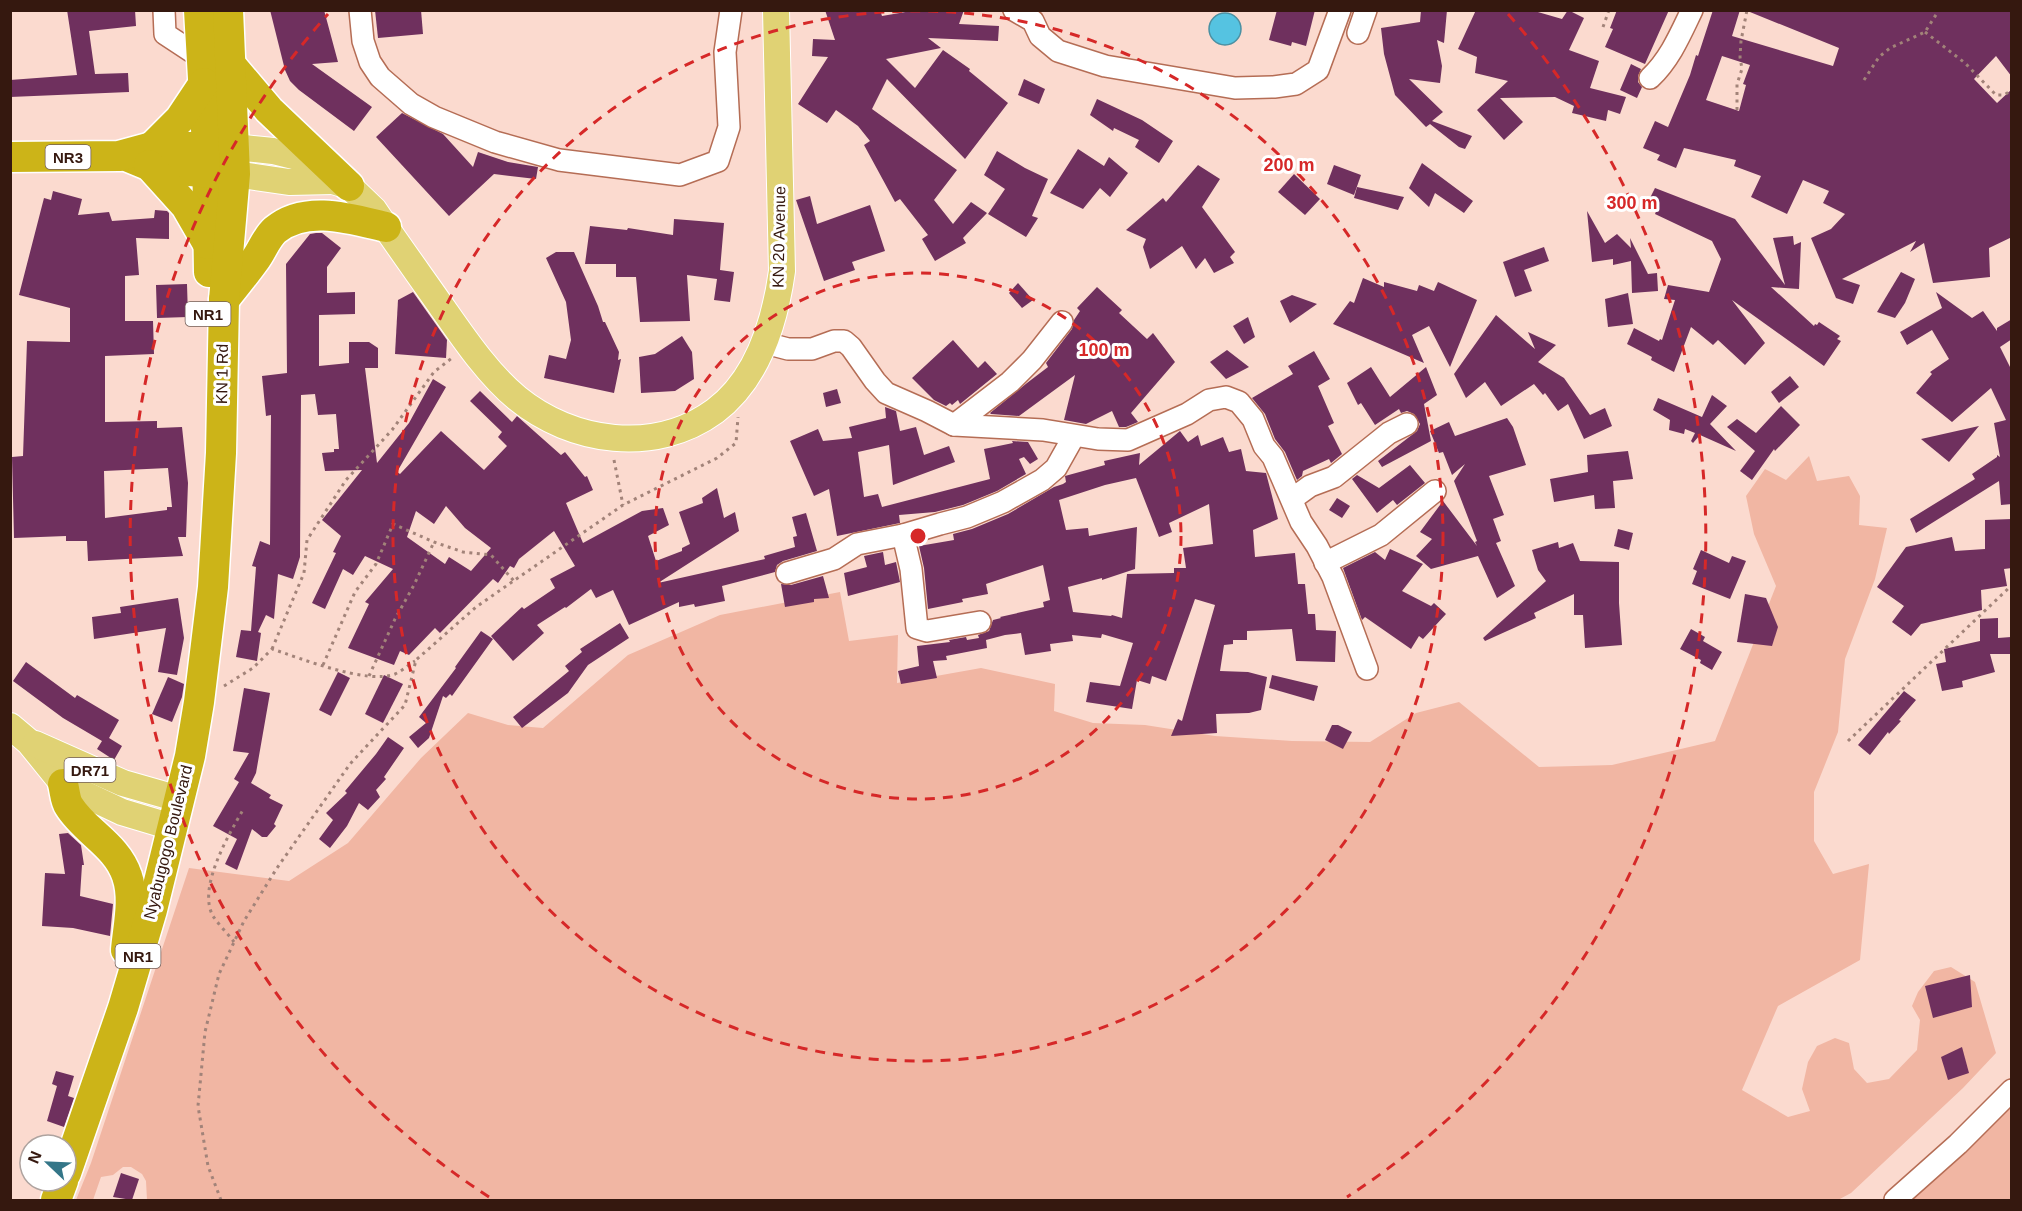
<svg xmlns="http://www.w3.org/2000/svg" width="2022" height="1211" font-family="Arial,sans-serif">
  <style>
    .green { fill: #f1b6a3 }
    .water { fill: #55c3e1; stroke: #4b90a2; stroke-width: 1.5 }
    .building { fill: #6f305e; fill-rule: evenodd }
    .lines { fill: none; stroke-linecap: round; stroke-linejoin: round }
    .minor-casing { stroke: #b56d55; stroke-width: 24 }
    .major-casing { stroke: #fff; stroke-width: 28 }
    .highway-casing { stroke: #fff; stroke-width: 33 }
    .path { stroke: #a28379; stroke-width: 3; stroke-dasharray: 3 4.5; stroke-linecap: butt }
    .minor { stroke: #fff; stroke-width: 21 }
    .major { stroke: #e0d274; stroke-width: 26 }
    .highway { stroke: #ccb418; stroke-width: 30 }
    .ring { fill: none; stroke: #d62828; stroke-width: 3; stroke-dasharray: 10 8 }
    .labels { text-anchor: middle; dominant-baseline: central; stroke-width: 6; stroke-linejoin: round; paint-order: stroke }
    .shield { fill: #fff; stroke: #725d57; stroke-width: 1.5 }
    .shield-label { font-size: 15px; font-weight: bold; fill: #35180f }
    .street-label { font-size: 16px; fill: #35180f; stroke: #fff }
    .centre { fill: #d62828; stroke: #fff; stroke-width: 3 }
    .ring-label { font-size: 18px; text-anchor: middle; font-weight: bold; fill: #d62828; stroke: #fff; stroke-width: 6; stroke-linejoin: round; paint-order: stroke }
  </style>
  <rect width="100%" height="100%" fill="#fbdacf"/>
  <g class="green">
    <polygon points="1809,456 1817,481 1849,476 1860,496 1859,525 1887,528 1875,579 1845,659 1838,732 1814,792 1814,841 1833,874 1869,864 1860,960 1778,1006 1742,1090 1788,1117 1810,1111 1802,1089 1808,1062 1817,1046 1835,1038 1849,1043 1854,1069 1867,1083 1889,1079 1917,1050 1920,1020 1912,1006 1918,992 1934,971 1951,967 1975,982 1996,1053 1963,1088 1851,1193 1838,1200 147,1200 146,1181 142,1174 131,1167 123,1167 113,1175 101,1177 93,1200 76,1200 91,1163 189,868 289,881 348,843 421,758 468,713 508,725 543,728 628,655 720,615 840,592 849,641 898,635 897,683 981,668 1055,684 1054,711 1093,723 1145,725 1215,736 1292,741 1370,742 1416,713 1459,702 1539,767 1612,765 1715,741 1776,586 1754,534 1746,496 1765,469 1786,480"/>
    <polygon points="2011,1096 2011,1200 1902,1200"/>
  </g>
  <circle class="water" cx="1225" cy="29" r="16"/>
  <g class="building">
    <polygon points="67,10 135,10 136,26 89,31 95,74 128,73 129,92 10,97 10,80 77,75"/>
    <polygon points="270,10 324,10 338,62 312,64 372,107 354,131 299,90 290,81 285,70"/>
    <polygon points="375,10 421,10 423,34 378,38"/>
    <polygon points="825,10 880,10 882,16 917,10 964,10 959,24 999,26 998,41 928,38 941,48 886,59 915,88 943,50 970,69 969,71 1008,103 965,159 887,79 872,109 957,170 934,200 953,224 971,202 987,213 963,238 966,243 935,261 922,239 928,235 900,199 895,202 864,145 870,141 858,126 836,110 827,123 798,104 828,57 812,56 813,39 835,40"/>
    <polygon points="1277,10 1315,10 1306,46 1292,42 1291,46 1269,40"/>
    <polygon points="1421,10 1447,10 1444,43 1437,40 1442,66 1440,83 1409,79 1443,112 1432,121 1472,136 1465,149 1459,147 1430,124 1426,127 1395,95 1384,54 1381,28 1420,22"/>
    <polygon points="1476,10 1531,10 1562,19 1568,10 1584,18 1569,50 1599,61 1590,88 1626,97 1620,114 1608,110 1606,121 1572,113 1574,106 1555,97 1500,98 1523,122 1504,140 1477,110 1508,81 1475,73 1477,57 1458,49"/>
    <polygon points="1617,10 1669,10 1645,64 1605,47 1613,29 1610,28"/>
    <path d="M1713 10H1740L1732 36 1833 66 1839 48 1745 10H2012V77L1996 56 1974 79 1997 103 2012 89V237L1989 248 1990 277 1933 283 1924 243 1910 252 1916 241 1842 279 1860 285 1853 304 1836 298 1811 238 1831 229 1845 214 1823 203 1829 191 1803 180 1787 214 1751 197 1761 176 1734 166 1736 160 1684 148 1676 168 1657 160 1660 155 1643 148 1655 121 1668 127 1690 75 1696 55 1698 56ZM1722 56 1750 65 1743 84 1746 85 1739 111 1706 100Z"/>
    <polygon points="1631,64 1641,69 1638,76 1638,82 1642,87 1637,98 1620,90"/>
    <polygon points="1024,79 1045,89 1039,104 1018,95"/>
    <polygon points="1097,99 1142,120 1173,141 1159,163 1135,147 1139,140 1114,128 1113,131 1090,115"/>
    <polygon points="402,113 443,134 473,167 478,152 508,162 538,167 536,179 494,174 449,216 376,137"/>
    <polygon points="1078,149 1104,166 1109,157 1128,173 1110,197 1100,188 1083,209 1050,193"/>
    <polygon points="997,151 1025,168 1048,179 1032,216 1038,218 1026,237 988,214 1005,189 984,175"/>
    <polygon points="1422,163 1473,201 1464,213 1435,193 1429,207 1409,188"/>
    <polygon points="1198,165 1220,179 1202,207 1235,252 1230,257 1234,263 1214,273 1205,258 1196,269 1182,246 1150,269 1143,247 1146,239 1126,230 1163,198 1166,202"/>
    <polygon points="1334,165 1361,175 1354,195 1327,184"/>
    <polygon points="1294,174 1320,199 1305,215 1278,192"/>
    <polygon points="1357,187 1404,197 1398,210 1354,198"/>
    <polygon points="1655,188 1735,219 1785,285 1773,238 1793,236 1794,245 1801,242 1799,289 1771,287 1814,326 1815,324 1817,325 1819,322 1840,336 1837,339 1841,341 1824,366 1732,300 1765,343 1745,365 1718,340 1713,345 1691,327 1674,372 1651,360 1652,357 1627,344 1634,328 1659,341 1660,339 1662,340 1675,300 1664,299 1668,285 1709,292 1721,259 1712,241 1655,214 1657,209 1647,204"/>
    <path d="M53 191 82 199 78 215 109 212 112 221 154 218 155 210 167 211 169 213V239L136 238 139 275 125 276V321H153L154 354 105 356V422L157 421V428L182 427 188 483 186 537H178L183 556 88 561 87 541H66V536L14 538 12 457 23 456 27 341 70 342V308L19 295 44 198 51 200ZM168 468 172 507H167V510L105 518 104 471Z"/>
    <polygon points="810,196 817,224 870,205 885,251 852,262 855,270 824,281 796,200"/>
    <polygon points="1587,211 1605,243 1617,234 1631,248 1630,238 1648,274 1657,273 1658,291 1632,293 1631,261 1613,265 1613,259 1592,262"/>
    <polygon points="674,219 724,223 720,270 734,272 730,302 714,300 717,279 687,275 690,321 640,322 636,277 616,277 616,264 585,264 590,226 627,230 628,228 673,235"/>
    <path d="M316 233H322L341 248 327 267V293L355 292V314L319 315V366L349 363V342H369L378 348V368H365L377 463 409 423 433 379 446 387 397 472 400 474 441 431 484 470 507 446 498 437 502 432 470 401 480 391 512 422 517 416 561 455 565 452 585 477 587 476 593 490 566 503 583 543 642 511 663 508 669 525 648 536 656 561 682 551V548L690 544 679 512 703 503 702 498 717 488 724 518 735 512 739 531 658 583 765 559 764 556 795 547 793 537 797 536 792 517 806 513 817 551 783 561 777 565 775 572 722 586 725 601 695 607 694 604 679 607V602L629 625 613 590 596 598 591 589 566 608 565 607 537 625 544 633 513 661 491 636 522 607 524 609 555 588 550 579 575 566 554 531 519 559 514 568 510 566 498 583 493 579 440 633 435 628 409 655 400 651 394 665 348 648 369 604 365 602 393 569 365 556 353 575 343 569 325 609 312 603 336 553 333 552 341 536 322 520 362 470 325 471 322 453 334 452V449H339L336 414 318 415 315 394 301 395 300 557 293 579 278 574 274 619 266 615 258 632 261 633 257 661 236 657 241 630 251 631 256 567 252 566 260 541 270 545 271 415 266 416 262 376 287 373 286 264 310 234ZM446 506 465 528 491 548 471 571 449 557 445 564 407 537 416 511 434 524Z"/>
    <polygon points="1544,247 1549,261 1524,270 1532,291 1515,297 1503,262"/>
    <polygon points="556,252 574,252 598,306 603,322 605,322 619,352 618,360 621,359 614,393 544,378 549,355 566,359 571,340 566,302 546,258"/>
    <polygon points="1901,272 1915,279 1905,303 1895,318 1877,312"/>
    <polygon points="1363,278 1384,287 1384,282 1417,291 1419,285 1434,291 1438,282 1477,300 1450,367 1429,326 1412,335 1424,363 1333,324 1350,301 1354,303"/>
    <polygon points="1018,283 1033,300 1022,308 1009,293"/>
    <polygon points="187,284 188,317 157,318 156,285"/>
    <polygon points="1097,287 1122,310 1119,313 1147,339 1153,333 1175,362 1131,413 1138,422 1126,427 1119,427 1112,411 1086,424 1064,420 1075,375 1019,416 991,414 990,413 1027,383 1048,367 1046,363 1072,329 1074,320 1080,311 1077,308"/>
    <polygon points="413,292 447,340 446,358 395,354 398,300"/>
    <polygon points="1936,292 1972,318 1983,311 1997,331 1997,328 2012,319 2012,339 2000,347 2012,371 2012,504 2001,505 1999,481 1916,533 1910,519 1975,479 1972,474 1997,457 1997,455 2000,457 1994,423 2006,420 1991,388 1952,422 1916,393 1932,374 1930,372 1949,359 1932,330 1907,345 1900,332 1942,308"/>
    <polygon points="1628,293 1633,324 1608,327 1605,299"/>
    <polygon points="1292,295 1317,304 1290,323 1280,301"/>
    <polygon points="1496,315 1535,349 1528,332 1556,345 1538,362 1564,378 1590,415 1605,408 1612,426 1584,439 1568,404 1558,411 1545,393 1543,395 1534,384 1501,406 1485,382 1466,398 1454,374"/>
    <polygon points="1248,317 1255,337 1244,344 1233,326"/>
    <polygon points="682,336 692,352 694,379 675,391 641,393 639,357 655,354"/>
    <polygon points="953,340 978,368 985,361 997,374 960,404 958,400 952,405 950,403 946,406 934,400 912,378"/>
    <polygon points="1227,350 1249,367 1226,379 1210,362"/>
    <polygon points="1314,351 1330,379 1318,386 1334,423 1328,426 1342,454 1331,463 1329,459 1303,471 1302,476 1297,480 1285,452 1275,439 1265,414 1252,398 1293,374 1288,366"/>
    <polygon points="1371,367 1390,397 1426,367 1437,395 1424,404 1431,441 1382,467 1378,461 1417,431 1420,424 1414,414 1407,411 1401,413 1399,409 1375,425 1361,403 1358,405 1347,383"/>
    <polygon points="1790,376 1799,387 1779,403 1771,392"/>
    <polygon points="837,389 841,403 826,407 823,393"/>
    <polygon points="1712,395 1727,406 1710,424 1736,451 1700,435 1693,443 1691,441 1695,433 1685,429 1684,434 1669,430 1670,420 1653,410 1658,398 1702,417"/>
    <polygon points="1781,406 1800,425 1775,451 1774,449 1752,480 1740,471 1755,451 1727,427 1737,419 1756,433"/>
    <polygon points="885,407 896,411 900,431 916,427 924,455 949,446 955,462 893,485 889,445 858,452 864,497 878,494 882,507 990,479 984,449 1013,443 1012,441 1028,442 1038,459 1030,464 1024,457 1019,459 1026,474 997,491 963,505 935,512 899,515 900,523 837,536 829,489 814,496 790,441 818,429 823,441 852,438 849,427 886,418"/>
    <polygon points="1507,418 1513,427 1526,465 1489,476 1504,515 1493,519 1501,541 1496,543 1515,586 1497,598 1478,556 1431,569 1416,556 1432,539 1420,532 1443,501 1477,546 1475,542 1477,541 1454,481 1465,464 1452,475 1443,452 1439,453 1430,431 1449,422 1455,436"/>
    <polygon points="1979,426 1949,462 1921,439"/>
    <path d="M1180 431 1188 442 1198 435 1201 446 1223 437 1229 452 1241 449 1246 471 1266 473 1278 519 1253 530 1255 557 1295 553 1298 584H1305L1308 614H1315L1316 630 1336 631 1335 662 1296 661 1292 629 1247 631V640H1233V644L1224 645 1220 671 1248 672 1267 677 1261 710 1249 713 1216 714 1217 733 1171 736 1178 719 1182 721 1215 605 1195 599 1166 681 1152 676 1150 684 1137 680 1132 709 1086 702 1090 682 1120 686 1133 643 1102 634 1101 638 1072 635 1073 641 1050 644 1051 651 1025 655 1021 633 1005 635 986 640 987 648 946 656 947 660 933 661 937 678 901 684 898 671 919 666 917 646 950 642 949 640 966 637 967 640 979 638 978 635 989 631 993 620 1001 618 1000 617 1044 607 1043 602 1050 600 1043 565 986 584 988 594 962 599 963 602 928 609 924 568 919 546 954 540 953 534 972 529 1008 514 1054 487 1063 484 1066 482 1065 476 1105 465 1104 461 1140 453 1139 465ZM1136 478 1159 537 1172 532 1169 523 1209 504 1213 544 1183 548 1186 568H1174V573L1127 574 1122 618 1112 615 1111 616 1073 612 1068 587 1102 578V580L1135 569 1137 527 1089 536 1088 528 1066 530 1059 500 1105 485Z"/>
    <polygon points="1628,451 1633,479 1613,481 1615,508 1595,509 1594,495 1554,502 1550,479 1588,472 1587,455"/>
    <polygon points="1410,465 1425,483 1397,505 1393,500 1377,513 1352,479 1357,475 1379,488"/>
    <polygon points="1337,498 1350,506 1342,518 1329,510"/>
    <polygon points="2012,519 2012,568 2004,569 2007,586 1981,590 1982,610 1921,624 1911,636 1892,622 1904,606 1877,587 1906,547 1952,537 1955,551 1985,549 1985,520"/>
    <polygon points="1618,529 1633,533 1629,550 1614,546"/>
    <polygon points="1558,542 1559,548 1573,543 1580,561 1619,562 1619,603 1622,645 1585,648 1583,615 1574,615 1574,594 1534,613 1536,618 1485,641 1483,638 1546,581 1538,570 1532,550"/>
    <polygon points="1390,549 1423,564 1402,591 1431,606 1434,603 1446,614 1423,639 1419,636 1411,649 1365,617 1362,620 1343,568 1375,552 1385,560"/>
    <polygon points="1701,550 1729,563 1732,556 1746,561 1730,599 1692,584 1697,571 1693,569"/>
    <polygon points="883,552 885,565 896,562 900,582 848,596 844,573 867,567 864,556"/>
    <polygon points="823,576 829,598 814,599 814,602 785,607 781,584 791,585"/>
    <polygon points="1745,594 1766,598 1778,627 1772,646 1737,642"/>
    <polygon points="178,598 184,638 177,675 158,672 166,628 94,639 92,617 121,613 120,607"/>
    <polygon points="1998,618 1998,638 2011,637 2011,654 1990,654 1995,672 1962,681 1963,687 1942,691 1936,664 1946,662 1944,649 1980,641 1980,619"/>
    <polygon points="620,623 629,638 588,665 568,693 522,728 513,717 569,671 565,666 582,652 580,649"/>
    <polygon points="1691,629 1705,637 1703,641 1722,652 1712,670 1700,663 1701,660 1680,649"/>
    <polygon points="481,631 493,639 452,696 450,694 446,698 443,696 429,738 418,748 409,737 426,723 419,717 456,668 455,667"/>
    <polygon points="26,662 75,698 77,695 119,720 109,738 122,746 114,760 97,749 102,741 63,718 13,681"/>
    <polygon points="338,672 350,678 331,716 319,710"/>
    <polygon points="384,675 403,684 383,723 365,714"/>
    <polygon points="1272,675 1318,686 1314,701 1269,688"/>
    <polygon points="168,677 184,684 182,697 172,722 152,714"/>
    <polygon points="244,688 270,693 256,773 251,783 271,795 269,798 283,805 274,824 276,826 267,837 262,837 252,829 237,870 225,864 237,839 213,826 239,782 234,779 249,753 233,751"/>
    <polygon points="1904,691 1916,700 1899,720 1901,721 1889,734 1888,732 1870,755 1858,745"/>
    <polygon points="1332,725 1338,725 1352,732 1343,749 1325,740"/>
    <polygon points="388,737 404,748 384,777 386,779 376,790 380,797 368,810 359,803 347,826 330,848 319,839 333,820 326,813 347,793 345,791 376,754"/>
    <polygon points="68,833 81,845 84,865 82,865 80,896 113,904 110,936 73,928 42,926 45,873 65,874 59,834"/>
    <polygon points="1970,975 1972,1007 1933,1018 1925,986"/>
    <polygon points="1962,1047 1969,1073 1948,1080 1941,1057"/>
    <polygon points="56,1071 74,1076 68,1096 74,1098 64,1127 47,1121 57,1086 52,1084"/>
    <polygon points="121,1173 139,1179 132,1200 113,1197"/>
  </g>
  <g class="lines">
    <defs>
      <g id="minor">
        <polyline points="164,10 165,34 203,59"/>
        <polyline points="360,10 363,41 370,62 380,77 411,104 434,117 495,142 559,160 680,175 718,161 729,127 725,52 731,10"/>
        <polyline points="1014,10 1033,21 1040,36 1058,51 1105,66 1235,88 1274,87 1296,84 1318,70 1340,10"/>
        <polyline points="1358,33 1366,10"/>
        <path d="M1650 78C1670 59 1680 35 1692 10"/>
        <polyline points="765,343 788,349 812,349 834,341 844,341 851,347 875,381 886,393 927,411 954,425 1043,430 1098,439 1128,440 1187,414 1209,400 1226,397 1239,402 1253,419 1264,446 1273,457 1301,522 1317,546 1333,577 1367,669"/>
        <polyline points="954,425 1010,382 1032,360 1062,322"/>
        <polyline points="1292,499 1310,486 1334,477 1389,433 1407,424"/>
        <polyline points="903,535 911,569 917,628 927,631 980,622"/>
        <polyline points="1325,563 1381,535 1435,491"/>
        <polyline points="787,573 834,559 857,544 903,535 940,524 967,517 1003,502 1042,480 1056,468 1074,436"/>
        <polyline points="1895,1200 1958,1144 2012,1090"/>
      </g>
      <g id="major">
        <path d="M235 147 273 151 301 158 311 164 333 181 349 186 374 210C397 244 421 277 444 310 465 340 489 375 517 398 572 443 655 455 715 411 758 379 775 321 782 271L776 10"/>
        <polyline points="235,174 289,182 333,181"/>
        <polyline points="10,726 29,742 63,784 122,812 172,827"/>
        <polyline points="35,744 123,783 179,799"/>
      </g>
      <g id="highway">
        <polyline points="199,10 207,146 209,272"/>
        <polyline points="230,64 269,110 349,186"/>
        <polyline points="152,147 180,119 204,83"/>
        <polyline points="126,156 155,168 225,174"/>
        <polyline points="10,157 119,156 152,147 225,147"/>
        <polyline points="149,165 186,206 208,244"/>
        <path d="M224 300C234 287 245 274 255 260 262 251 266 238 275 230 306 204 352 219 386 227"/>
        <path d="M63 784C65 791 65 800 69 806 85 832 117 845 127 876 135 899 128 926 126 950"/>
        <polyline points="66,1173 123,1008 152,910 190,756 199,702 213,587 221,453 224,300 235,174 228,10"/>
        <polyline points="56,1200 63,1181"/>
      </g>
    </defs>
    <use href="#minor" class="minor-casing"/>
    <use href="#major" class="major-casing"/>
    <use href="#highway" class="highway-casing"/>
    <g class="path">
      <polyline points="1603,27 1609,10"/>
      <polyline points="1925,32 1965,63 1996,95 2004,95 2012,90"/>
      <polyline points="1864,80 1879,57 1890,48 1925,32 1939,10"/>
      <polyline points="1737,110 1737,84 1742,69 1740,57 1741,41 1747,10"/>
      <polyline points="614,460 623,505"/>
      <polyline points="272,649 304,573 307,540 346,480 392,430 434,372 452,358"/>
      <polyline points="323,665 355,592 376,564 393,524 434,542 463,552 491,555 514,581"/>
      <polyline points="369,676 395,619 414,585 434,542"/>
      <path d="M224 686 253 668 272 649C300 658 367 685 395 674 402 671 408 665 415 661"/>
      <polyline points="1848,741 2012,585"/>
      <path d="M234 942C228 934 219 925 213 916 197 888 229 834 243 810"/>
      <polyline points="221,1200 208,1166 198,1106 205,1032 219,974 244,921 277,868 350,764 405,705 416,660 476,607 623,505 717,458 736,443 738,417"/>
    </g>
    <use href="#minor" class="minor"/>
    <use href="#major" class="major"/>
    <use href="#highway" class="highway"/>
  </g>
  <g class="ring">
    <circle cx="918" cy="536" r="263"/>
    <circle cx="918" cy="536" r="525"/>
    <path d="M489 1197A788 788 0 0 1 328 14M1508 14A788 788 0 0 1 1347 1197"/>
  </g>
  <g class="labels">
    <g class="shield">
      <rect x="45.5" y="145" width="45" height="24" rx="4.5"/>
      <rect x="185.5" y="302" width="45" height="24" rx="4.5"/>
      <rect x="64.5" y="758" width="51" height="24" rx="4.5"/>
      <rect x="115.5" y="944" width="45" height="24" rx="4.5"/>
    </g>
    <g class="shield-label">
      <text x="68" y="157">NR3</text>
      <text x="208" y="314">NR1</text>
      <text x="90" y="770">DR71</text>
      <text x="138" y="956">NR1</text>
    </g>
    <g class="street-label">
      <text transform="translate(779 237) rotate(-89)">KN 20 Avenue</text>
      <text transform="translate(222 374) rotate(-89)">KN 1 Rd</text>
      <text transform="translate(168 842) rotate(-76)">Nyabugogo Boulevard</text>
    </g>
  </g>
  <circle cx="918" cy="536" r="9" class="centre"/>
  <g class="ring-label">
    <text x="1289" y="171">200 m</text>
    <text x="1632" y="209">300 m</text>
    <text x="1104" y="356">100 m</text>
  </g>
  <rect width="2022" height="1211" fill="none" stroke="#35180f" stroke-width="24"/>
  <g transform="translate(48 1163) rotate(293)"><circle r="28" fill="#ffffff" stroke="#aea39f" stroke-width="1.5"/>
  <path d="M0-4.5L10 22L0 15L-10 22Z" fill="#347688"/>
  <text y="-9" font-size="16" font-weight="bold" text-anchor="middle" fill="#35180f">N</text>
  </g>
</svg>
